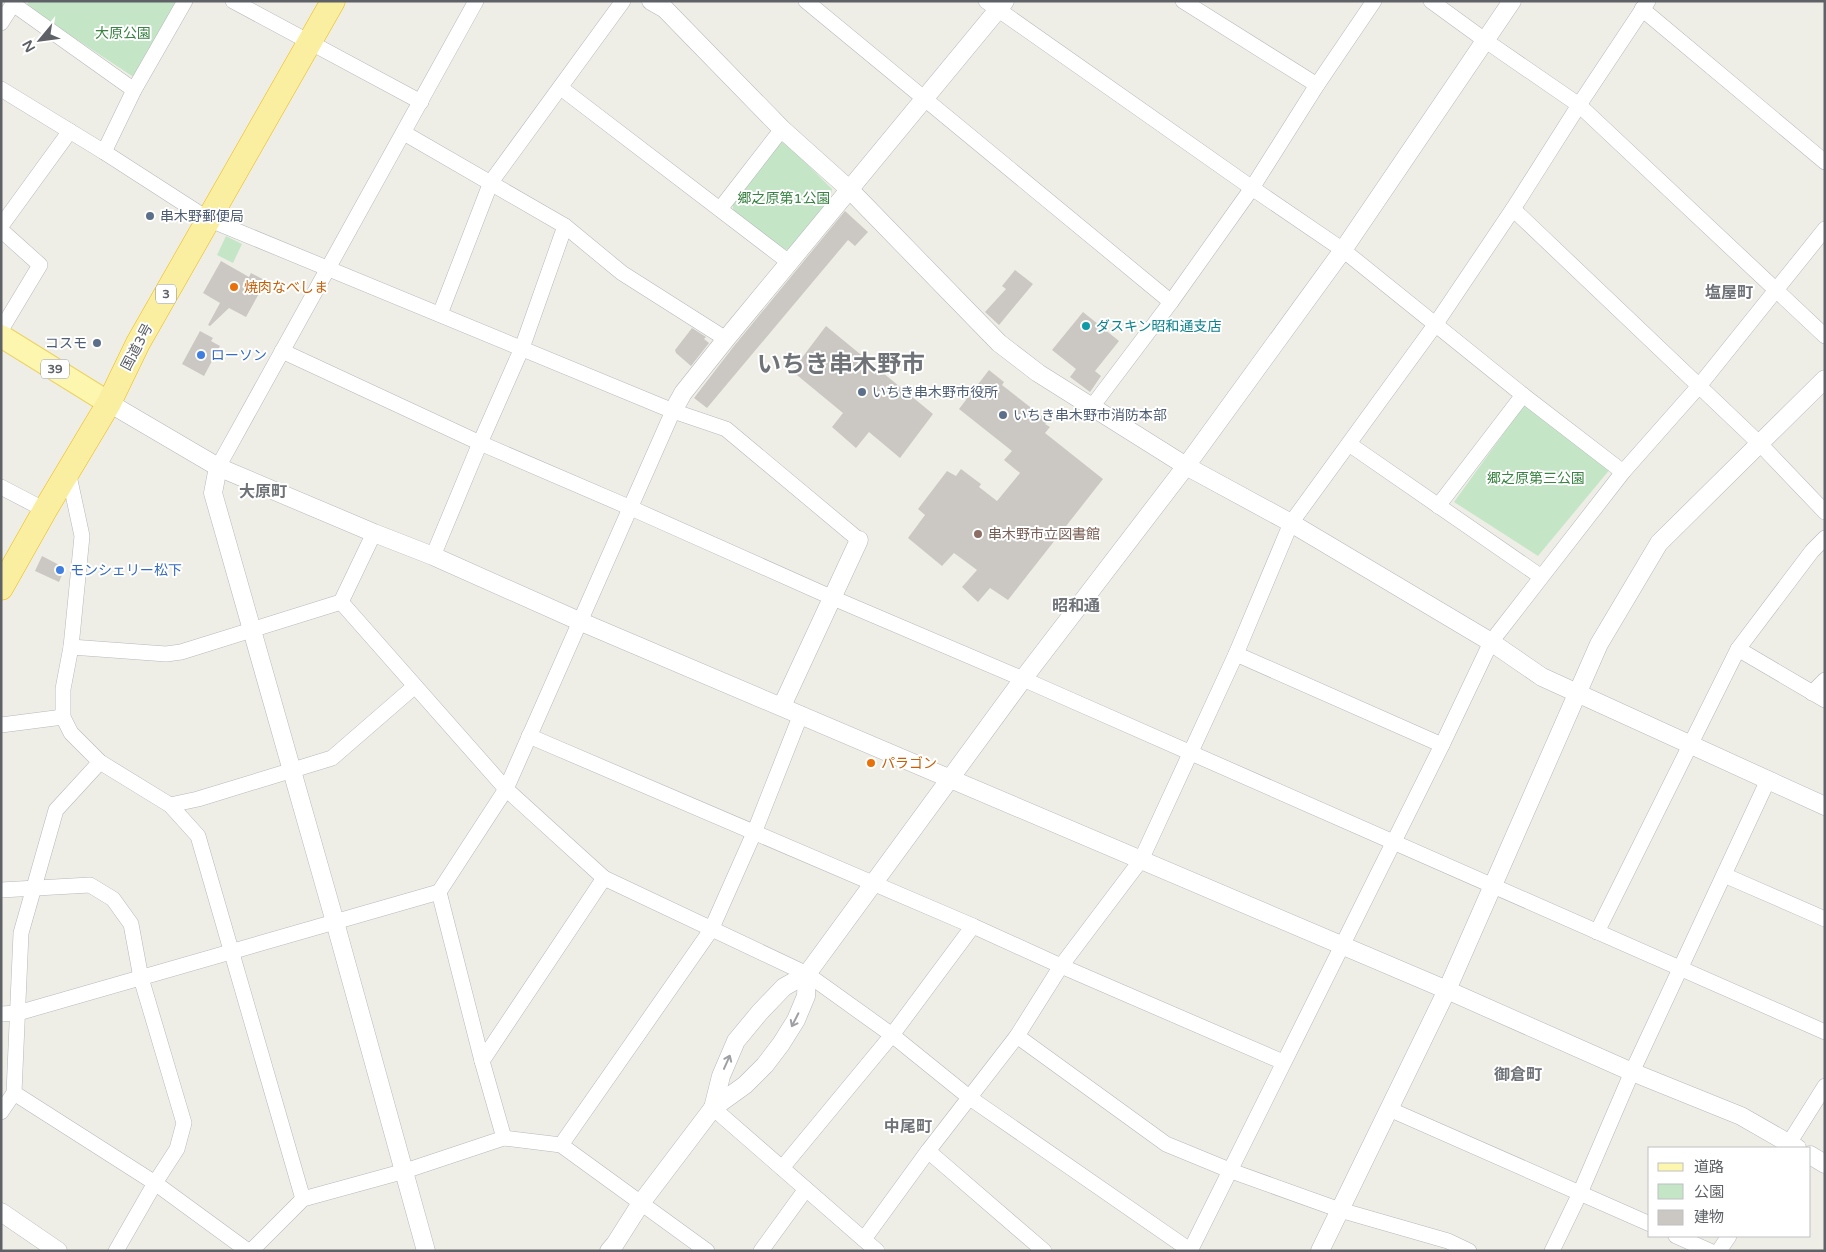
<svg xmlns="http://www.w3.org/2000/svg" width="1826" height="1252" font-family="'Varela Round','Noto Sans JP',sans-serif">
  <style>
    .green { fill: #c4e6c7 }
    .building { fill: #cbc8c3 }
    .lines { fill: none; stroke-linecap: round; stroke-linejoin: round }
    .minor-casing { stroke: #b6b8bc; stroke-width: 16 }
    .tertiary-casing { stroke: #b6b8bc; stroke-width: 19 }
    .primary-casing { stroke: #edd262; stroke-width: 24 }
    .trunk-casing { stroke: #eeba08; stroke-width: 25 }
    .minor { stroke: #fff; stroke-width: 15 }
    .tertiary { stroke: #fff; stroke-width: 18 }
    .primary { stroke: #fcf6ae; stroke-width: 22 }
    .trunk { stroke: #faefa0; stroke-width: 24 }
    .oneway { stroke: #9ea0a3 }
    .service-dot { fill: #5c6f8a; stroke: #fff; stroke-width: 2 }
    .food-dot { fill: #e8710a; stroke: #fff; stroke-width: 2 }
    .culture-dot { fill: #0f9aa8; stroke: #fff; stroke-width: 2 }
    .shop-dot { fill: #3f7fe0; stroke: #fff; stroke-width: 2 }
    .education-dot { fill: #8d6e63; stroke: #fff; stroke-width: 2 }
    .labels { text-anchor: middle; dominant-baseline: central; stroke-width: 4; stroke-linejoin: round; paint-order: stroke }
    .shield { fill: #fff; stroke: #8e9094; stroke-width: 1 }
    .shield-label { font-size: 12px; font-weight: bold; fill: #5e6166 }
    .park-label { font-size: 14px; fill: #388341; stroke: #fff }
    .service-label { font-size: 14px; fill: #4e5e75; stroke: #fff; text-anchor: start }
    .food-label { font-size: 14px; fill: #c56008; stroke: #fff; text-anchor: start }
    .culture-label { font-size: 14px; fill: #0d838f; stroke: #fff; text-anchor: start }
    .street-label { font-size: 14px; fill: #5e6166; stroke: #fff }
    .shop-label { font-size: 14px; fill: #366cbe; stroke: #fff; text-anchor: start }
    .education-label { font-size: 14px; fill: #785e54; stroke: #fff; text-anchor: start }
    .quarter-label { font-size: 16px; font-weight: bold; fill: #6f7378; stroke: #fff }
    .town-label { font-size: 24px; font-weight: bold; fill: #6f7378; stroke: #fff }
  </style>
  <rect width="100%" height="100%" fill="#efeee6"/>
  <g class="green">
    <polygon points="29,1 177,1 135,78 26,6"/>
    <polygon points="785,142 832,189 830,200 790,249 783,250 734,212 732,204 778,143"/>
    <polygon points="226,236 242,244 233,263 217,255"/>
    <polygon points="1527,401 1611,468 1538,556 1454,502"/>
  </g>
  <g class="building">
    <polygon points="845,211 868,232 855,246 848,240 707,408 694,398 734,346"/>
    <polygon points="221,261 249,277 251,273 266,281 246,317 229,308 210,326 208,325 220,303 203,293"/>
    <polygon points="1015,270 1033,284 999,325 985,312 1006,289 1002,286"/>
    <polygon points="1083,312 1119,341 1095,371 1101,376 1090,392 1070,377 1076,369 1052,350"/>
    <polygon points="826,326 933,414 900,458 869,432 856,448 832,427 843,413 792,371"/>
    <polygon points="692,328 706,337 704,339 709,343 691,366 676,353 675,350"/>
    <polygon points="200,331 213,338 211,341 220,346 204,376 182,364"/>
    <polygon points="989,370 1004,382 1002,385 1048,421 1045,424 1050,427 1045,433 1103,479 1008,600 990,588 978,602 962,587 977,570 954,553 942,566 908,538 925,515 918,509 947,471 956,476 961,469 981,484 979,487 997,501 1020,473 1004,460 1012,451 959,409"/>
    <polygon points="42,556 65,568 59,582 35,571"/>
  </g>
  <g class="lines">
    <defs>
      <g id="minor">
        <polyline points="233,1 421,102"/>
        <polyline points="806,1 1171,302"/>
        <polyline points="986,1 1252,188 1343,250 1523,395 1623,472"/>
        <polyline points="1183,1 1317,85"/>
        <polyline points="1431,1 1486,41 1579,105 1825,336"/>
        <polyline points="13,4 134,90"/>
        <polyline points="1642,9 1825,162"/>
        <polyline points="1,23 15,1"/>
        <polyline points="561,88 790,263"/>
        <polyline points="1,89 104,152 208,219 673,411 726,429 859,540"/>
        <polyline points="404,133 565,226 622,273 726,339"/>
        <polyline points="104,152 134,90 185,1"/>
        <polyline points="720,209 782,129"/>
        <polyline points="1513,209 1760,444 1825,512"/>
        <polyline points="1,226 70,131"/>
        <polyline points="1,230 40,265 1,330"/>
        <polyline points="440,314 491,182 623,1"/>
        <polyline points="282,351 480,443 631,508 833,598 1023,679 1825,1032"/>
        <polyline points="1091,408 1171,302 1252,188 1317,85 1374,1"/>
        <polyline points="1349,444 1540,576"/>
        <polyline points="218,467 476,1"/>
        <polyline points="68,471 82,536 71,647 63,689 63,717 71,733 100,762 170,805 198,836 303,1199"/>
        <polyline points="1,487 45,510"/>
        <polyline points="1438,506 1523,395"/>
        <polyline points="433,556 480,443 522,348 565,226"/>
        <polyline points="341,602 506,789 604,878 807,974 892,1035 970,1098 1191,1251"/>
        <polyline points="71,647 166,654 181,652 341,602 374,533"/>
        <polyline points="1738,649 1825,700"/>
        <polyline points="1236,654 1442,745"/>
        <polyline points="1812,693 1825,680"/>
        <polyline points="1,725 63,717"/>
        <polyline points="529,736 973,926 1061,966 1283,1062"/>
        <polyline points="170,805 198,799 332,758 415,686"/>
        <polyline points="1724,875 1825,919"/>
        <polyline points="1,890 90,885 113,899 131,924 141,978 184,1123 177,1149 155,1183 116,1251"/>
        <polyline points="439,892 482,1061 504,1138"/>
        <polyline points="1597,932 1738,649 1812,551 1825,538"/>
        <polyline points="1,1014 18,1013 439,892 506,789 673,411"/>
        <polyline points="1017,1036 1166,1144 1234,1172 1340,1210 1448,1241 1469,1251"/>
        <polyline points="482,1061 604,878"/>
        <polyline points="14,1093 155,1183 248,1251"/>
        <polyline points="713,1108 877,1251"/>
        <polyline points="1389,1109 1650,1224"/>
        <polyline points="1,1112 14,1093 21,933 56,810 100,762"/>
        <polyline points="561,1145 711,930 754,833 801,714"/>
        <polyline points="1786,1148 1825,1086"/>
        <polyline points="928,1151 1044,1251"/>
        <polyline points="782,1168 892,1035 973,926"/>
        <polyline points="1676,1236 1710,1251"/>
        <polyline points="864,1239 928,1151 1017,1036 1061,966 1141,860 1236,654 1291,523 1435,325 1513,209 1579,105 1648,1"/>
        <polyline points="251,1251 303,1199 405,1171 504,1138 561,1145 707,1251"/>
        <polyline points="761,1251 806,1189"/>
        <polyline points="1190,1251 1442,745 1491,642 1623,472 1699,386 1825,229"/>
        <polyline points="1552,1251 1580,1193 1632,1072 1768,780"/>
        <polyline points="1719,1251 1729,1236"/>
      </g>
      <g id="tertiary">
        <polyline points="651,1 665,9 782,129 850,190 999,343 1038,373 1186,466 1291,523 1491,642 1542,677 1825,806"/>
        <polyline points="109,403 218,467 374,533 433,556 579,621 1447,990 1632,1072 1741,1116 1797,1148"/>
        <polyline points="673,411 683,393 726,339 1005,1"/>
        <polyline points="218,467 213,493 335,922 426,1251"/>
        <polyline points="782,706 859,540"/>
        <polyline points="713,1108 721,1076 736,1041 760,1012 784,987 807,974 1023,679 1186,466 1343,250 1512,1"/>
        <polyline points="1810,1155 1825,1164"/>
        <polyline points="1,1212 58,1251"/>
        <polyline points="609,1251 615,1244 641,1203 713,1108 745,1085 765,1065 781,1044 796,1020 806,996 807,974"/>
        <polyline points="1320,1251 1447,990 1599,644 1659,543 1825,379"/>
      </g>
      <polyline id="primary" points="1,336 109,403"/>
      <polyline id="trunk" points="1,588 45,510 109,403 138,343 333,1"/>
    </defs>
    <use href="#minor" class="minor-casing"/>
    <use href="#tertiary" class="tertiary-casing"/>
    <use href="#primary" class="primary-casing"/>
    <use href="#trunk" class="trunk-casing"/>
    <use href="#minor" class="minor"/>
    <use href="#tertiary" class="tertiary"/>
    <use href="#primary" class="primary"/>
    <use href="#trunk" class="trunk"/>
  </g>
  <defs><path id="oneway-shaft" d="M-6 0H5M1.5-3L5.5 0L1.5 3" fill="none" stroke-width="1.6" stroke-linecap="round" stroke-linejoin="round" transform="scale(1.25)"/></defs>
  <g class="oneway">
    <use href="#oneway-shaft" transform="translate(795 1020) rotate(117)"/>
    <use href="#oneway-shaft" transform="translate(727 1062) rotate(-66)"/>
  </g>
  <g class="service-dot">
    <circle cx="150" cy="216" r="5"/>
    <circle cx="97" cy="343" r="5"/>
    <circle cx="862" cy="392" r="5"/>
    <circle cx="1003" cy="415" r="5"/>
  </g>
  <g class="food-dot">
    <circle cx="234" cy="287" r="5"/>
    <circle cx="871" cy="763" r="5"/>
  </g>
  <circle class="culture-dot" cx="1086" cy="326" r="5"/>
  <g class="shop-dot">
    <circle cx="201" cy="355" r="5"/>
    <circle cx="60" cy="570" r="5"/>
  </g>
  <circle class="education-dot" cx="978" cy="534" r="5"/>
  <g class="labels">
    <g class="shield">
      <rect x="156" y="284.5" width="20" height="19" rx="4"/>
      <rect x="41" y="359.5" width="28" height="19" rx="4"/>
    </g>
    <g class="shield-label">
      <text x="166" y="294">3</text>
      <text x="55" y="369">39</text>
    </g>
    <g class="park-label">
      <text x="123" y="33">大原公園</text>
      <text x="784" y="198">郷之原第1公園</text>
      <text x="1536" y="478">郷之原第三公園</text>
    </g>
    <g class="service-label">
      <text x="160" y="216">串木野郵便局</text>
      <text x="87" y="343" text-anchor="end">コスモ</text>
      <text x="872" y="392">いちき串木野市役所</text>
      <text x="1013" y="415">いちき串木野市消防本部</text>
    </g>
    <g class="food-label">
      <text x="244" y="287">焼肉なべしま</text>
      <text x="881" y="763">パラゴン</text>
    </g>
    <g class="culture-label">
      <text x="1096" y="326">ダスキン昭和通支店</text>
    </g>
    <g class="street-label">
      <text transform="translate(137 347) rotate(-62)">国道3号</text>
    </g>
    <g class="shop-label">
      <text x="211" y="355">ローソン</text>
      <text x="70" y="570">モンシェリー松下</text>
    </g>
    <g class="education-label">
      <text x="988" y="534">串木野市立図書館</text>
    </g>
    <g class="quarter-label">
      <text x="1729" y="293">塩屋町</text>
      <text x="263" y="492">大原町</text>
      <text x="1076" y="606">昭和通</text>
      <text x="1518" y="1075">御倉町</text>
      <text x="908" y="1127">中尾町</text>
    </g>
    <g class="town-label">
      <text x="841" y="364">いちき串木野市</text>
    </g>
  </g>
  <rect width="1826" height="1252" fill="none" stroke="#5e6166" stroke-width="5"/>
  <rect x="1648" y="1147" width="162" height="90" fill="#ffffff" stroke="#bfc0c2"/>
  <rect x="1658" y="1163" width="25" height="8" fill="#fcf6ae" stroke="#bfc0c2"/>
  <text x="1694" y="1172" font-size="15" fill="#5e6166">道路</text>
  <rect x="1658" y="1184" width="25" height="15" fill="#c4e6c7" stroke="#bfc0c2"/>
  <text x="1694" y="1197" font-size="15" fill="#5e6166">公園</text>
  <rect x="1658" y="1210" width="25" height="15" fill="#cbc8c3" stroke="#bfc0c2"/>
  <text x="1694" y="1222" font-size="15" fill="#5e6166">建物</text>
  <g transform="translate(40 40) rotate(241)" stroke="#ffffff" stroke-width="4" paint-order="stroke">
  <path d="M0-4L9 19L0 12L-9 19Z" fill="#5e6166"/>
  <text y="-8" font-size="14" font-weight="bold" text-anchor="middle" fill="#5e6166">N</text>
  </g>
</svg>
